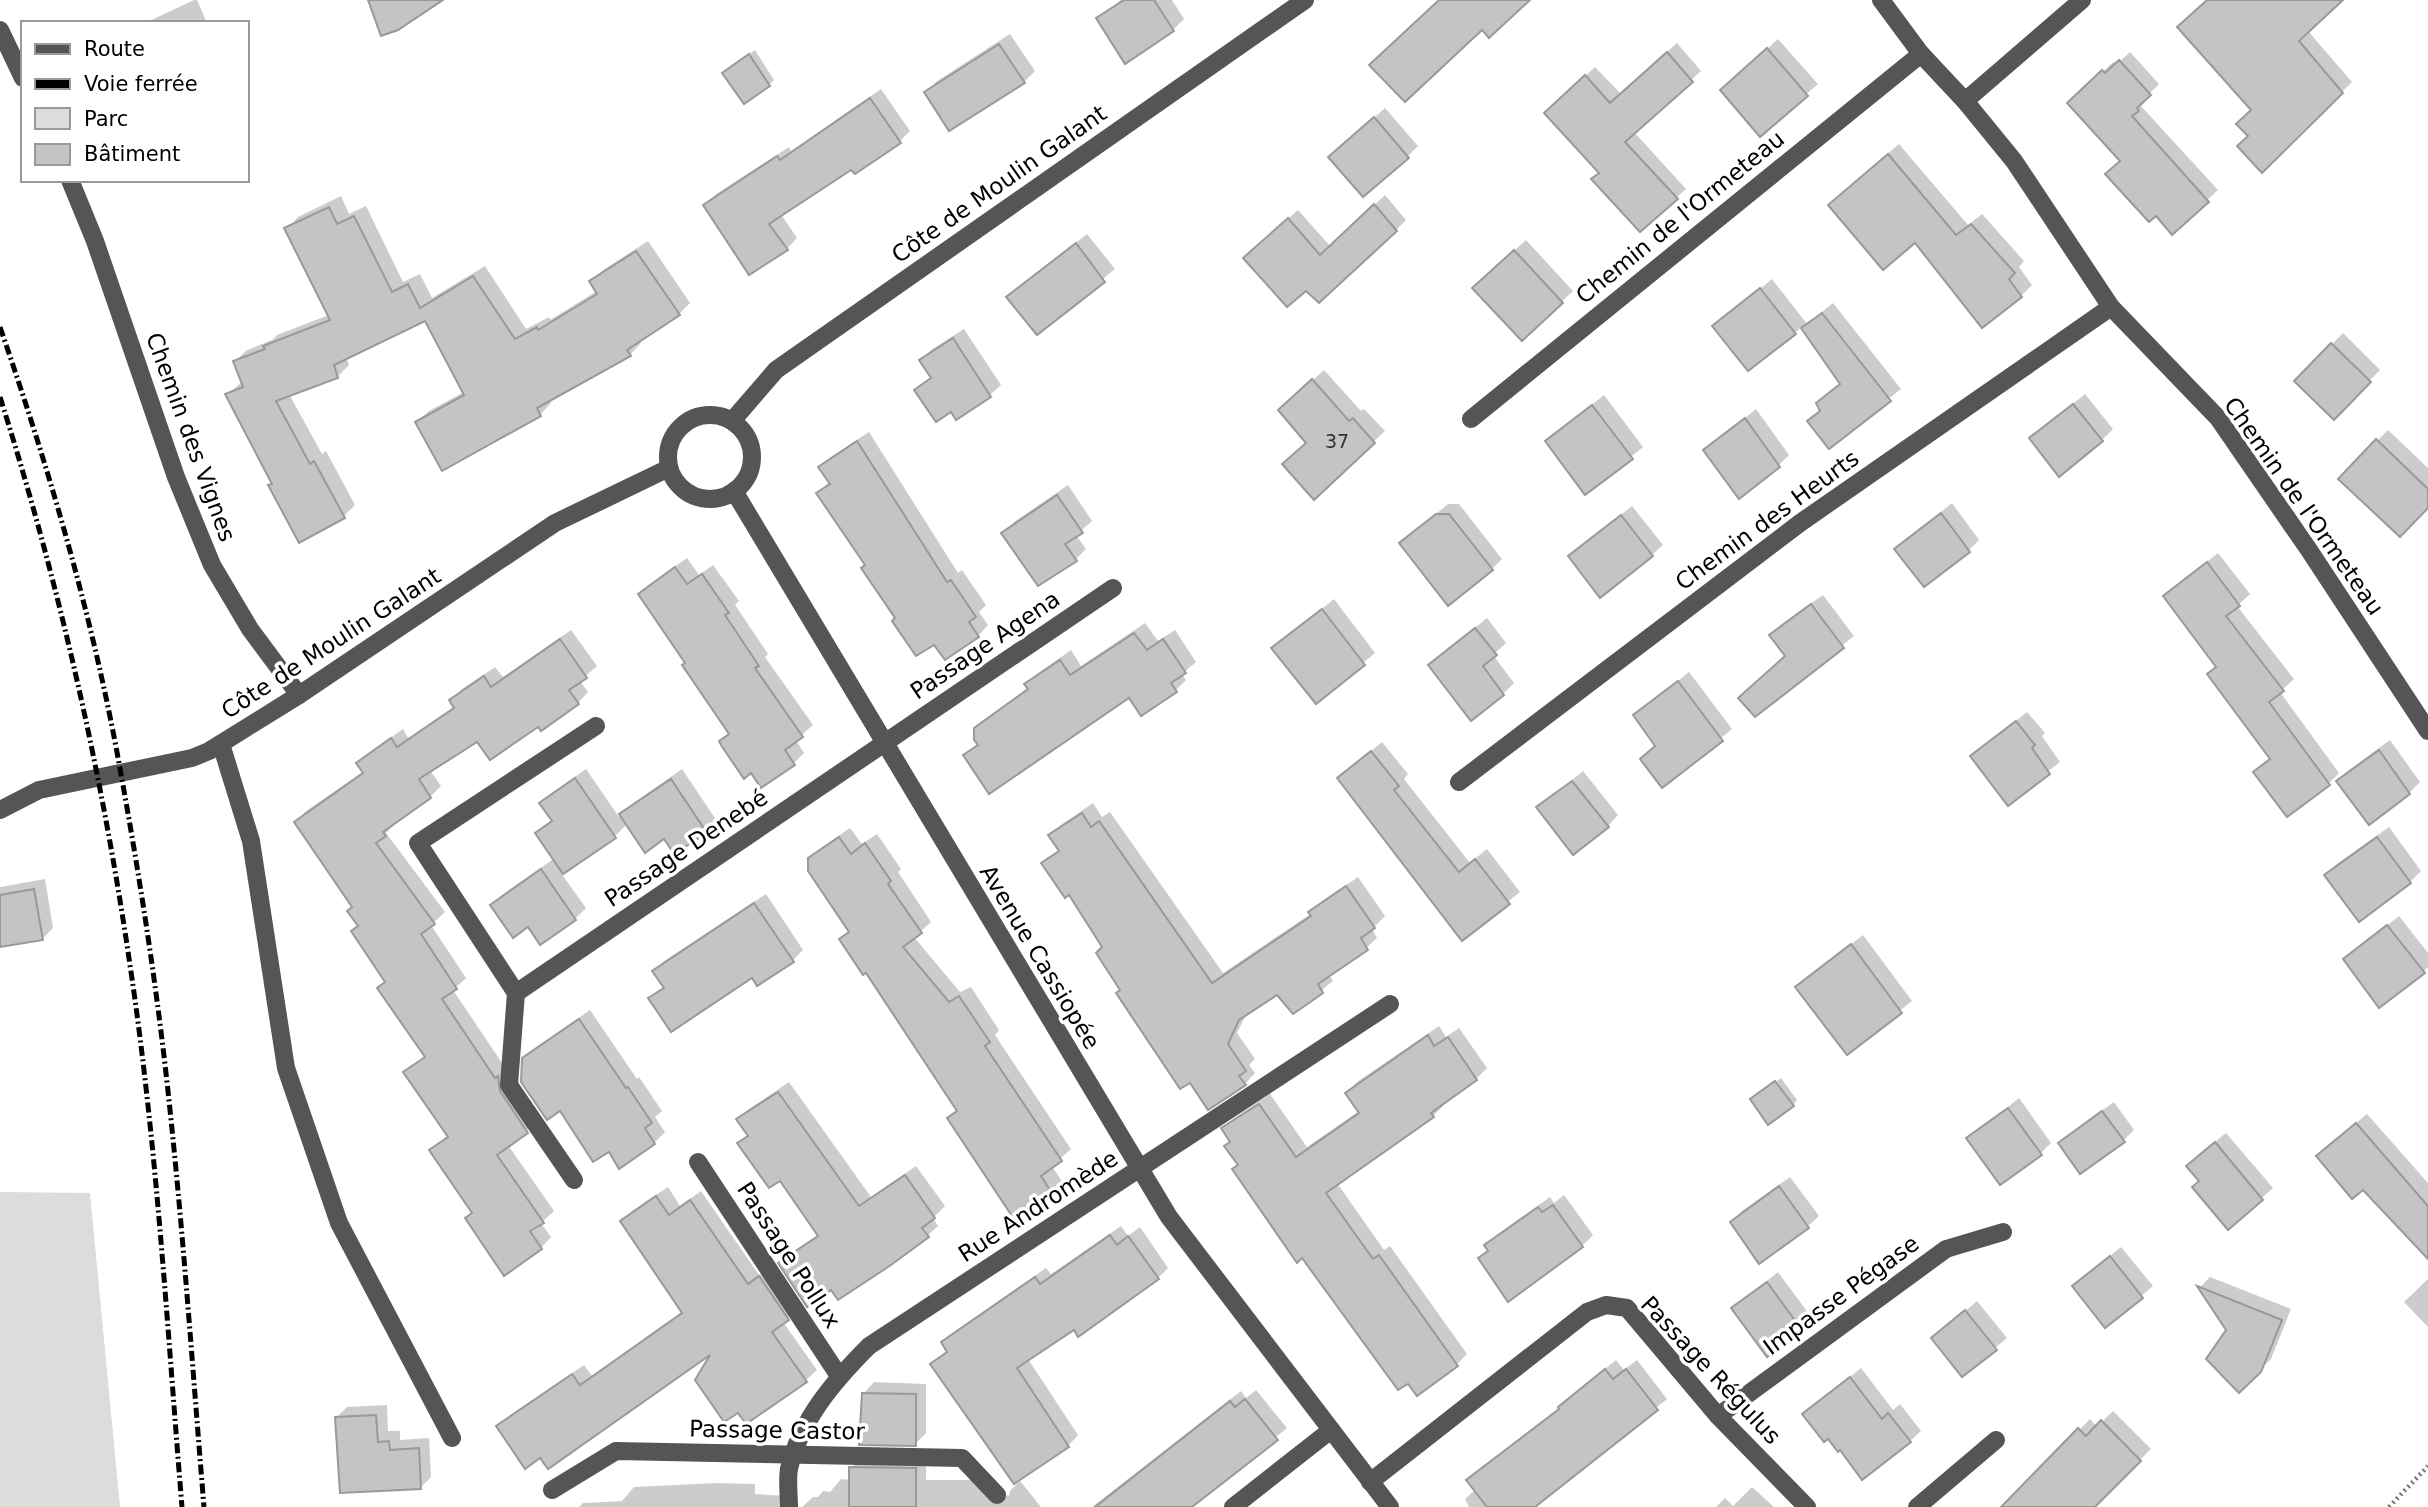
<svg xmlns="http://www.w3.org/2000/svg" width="2428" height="1507" font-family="'DejaVu Sans',sans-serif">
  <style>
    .green { fill: #dcdcdc }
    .shadow { fill: #0003 }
    .building { fill: #c4c4c4; stroke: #999; stroke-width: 2 }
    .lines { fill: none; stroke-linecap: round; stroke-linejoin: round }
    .path { stroke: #777; stroke-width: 4.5; stroke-dasharray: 2 3.5; stroke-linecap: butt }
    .minor { stroke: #555; stroke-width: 18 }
    .rail { stroke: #000; stroke-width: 5; stroke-dasharray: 10 3.5 2 3.5; stroke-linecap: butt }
    .labels { text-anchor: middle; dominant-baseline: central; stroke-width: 7; stroke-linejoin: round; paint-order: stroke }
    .number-label { font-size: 19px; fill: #313131 }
    .street-label { font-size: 23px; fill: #000; stroke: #fff }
  </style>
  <rect width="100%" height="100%" fill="#fff"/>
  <polygon class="green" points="0,1192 90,1193 120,1507 0,1507"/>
  <g class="shadow">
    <polygon points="194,0 197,0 207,23 145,23"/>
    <polygon points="1121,0 1172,0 1184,19 1173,30 1098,19"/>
    <polygon points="2209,0 2341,0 2308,31 2352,82 2262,171 2249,136 2253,110"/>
    <polygon points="1010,34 1035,71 1024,82 926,92 937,81"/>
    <polygon points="1778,39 1818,84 1761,134 1733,80"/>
    <polygon points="1677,43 1701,71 1634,132 1686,189 1676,198 1601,172 1556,103 1595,67 1621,94"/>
    <polygon points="755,50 774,80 769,85 730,68"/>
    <polygon points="2130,52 2159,84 2146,97 2147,99 2141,106 2218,190 2172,232 2122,160 2070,103 2113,62 2116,65"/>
    <polygon points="881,89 910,131 899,142 852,167 781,214 797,238 787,249 705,205 716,194 789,147 791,151"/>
    <polygon points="1385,108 1418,146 1407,157 1341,147"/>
    <polygon points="1899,144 1968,225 1982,214 2024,261 2019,267 2032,285 2021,296 1915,240 1841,194"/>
    <polygon points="1385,195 1406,220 1396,230 1306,289 1255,248 1298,210 1331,247"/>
    <polygon points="341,196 349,214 366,206 403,282 420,274 432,298 485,266 526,329 549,317 550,320 597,291 591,282 603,270 648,241 690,303 679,314 639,340 641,343 630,355 549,399 551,403 540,415 417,422 429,411 464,392 425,319 346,357 349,365 337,377 289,394 322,454 326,451 355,505 344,516 274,483 227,395 243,381 235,361 247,350 272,340 277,335 329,315 287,229 298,217"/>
    <polygon points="1087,234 1115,269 1037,332 1019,287"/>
    <polygon points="1526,240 1573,291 1522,339 1485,277"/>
    <polygon points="1772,279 1807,324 1833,303 1901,389 1829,446 1809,421 1822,409 1818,403 1841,383 1802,326 1795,333 1715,326"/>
    <polygon points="964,329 1001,385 990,395 957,417 952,410 916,390 932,376 921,361 931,350"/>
    <polygon points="2343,333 2380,370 2334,417 2296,381"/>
    <polygon points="1324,370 1361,411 1364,409 1385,431 1314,497 1308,442 1291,400"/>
    <polygon points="2085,394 2113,429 2102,440 2031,438"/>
    <polygon points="1604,395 1643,447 1586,493 1547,441"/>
    <polygon points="1756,409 1789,455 1778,466 1705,451"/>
    <polygon points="2388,430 2428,468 2428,506 2340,479"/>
    <polygon points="869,432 958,573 962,570 986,605 979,612 988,625 978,636 935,642 897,618 867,564 818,493 830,481 820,467 831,457"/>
    <polygon points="1068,485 1092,521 1076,535 1086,549 1076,559 1004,533 1014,522"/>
    <polygon points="1952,503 1979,540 1968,551 1896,549"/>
    <polygon points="1448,504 1459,504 1502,559 1492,569 1401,543"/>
    <polygon points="1632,506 1663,545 1652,555 1581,546"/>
    <polygon points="2218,553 2250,594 2237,606 2294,679 2280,692 2339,773 2328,784 2255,772 2271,757 2218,666 2165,596"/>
    <polygon points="687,558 699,575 713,565 739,601 735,605 768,654 765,657 813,725 796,740 804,753 794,763 761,786 751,771 721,741 730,733 687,663 640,594 650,584"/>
    <polygon points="1823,595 1854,636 1755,715 1787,655 1772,635 1782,624"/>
    <polygon points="1334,599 1375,653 1316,702 1274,648"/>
    <polygon points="1487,618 1506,643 1493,655 1514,683 1503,694 1430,665"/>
    <polygon points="1145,623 1158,641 1175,630 1196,662 1182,674 1186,680 1176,690 1130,696 965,756 978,743 976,729 987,718 1029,688 1026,684 1037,674 1071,650 1081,666"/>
    <polygon points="571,630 597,666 580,681 588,692 578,703 538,725 478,739 430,770 441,786 430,797 394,822 395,824 386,833 445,912 431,925 466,978 453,990 506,1069 538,1121 508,1145 554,1211 541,1223 551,1237 541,1248 473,1212 432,1150 449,1134 406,1072 426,1055 387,981 353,931 359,925 354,906 296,822 306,811 364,771 358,763 369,753 403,729 408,738 455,706 451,700 462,689 495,667 503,677"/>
    <polygon points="1689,672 1732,729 1663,786 1657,745 1635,716"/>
    <polygon points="2027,712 2045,733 2042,736 2060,762 2008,803 1973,756"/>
    <polygon points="2390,740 2420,782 2409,793 2338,781 2349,770"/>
    <polygon points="1382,742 1408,774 1404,779 1470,863 1487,849 1520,892 1462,938 1339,778"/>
    <polygon points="586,769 619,817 632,804 682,769 717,821 706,831 674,852 664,837 627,824 615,836 561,873 586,908 575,919 528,925 492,905 503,894 555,858 537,833 553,819 542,803 552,793"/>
    <polygon points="1583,771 1618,815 1608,826 1539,807"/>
    <polygon points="1093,803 1102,817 1110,812 1223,973 1312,913 1321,902 1358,877 1385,916 1372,929 1377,938 1366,948 1329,974 1333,981 1308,1001 1278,992 1247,1013 1237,1033 1255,1059 1249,1065 1255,1073 1245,1084 1122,990 1104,947 1069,893 1044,863 1060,849 1050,835 1061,825"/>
    <polygon points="2389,827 2421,871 2410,882 2326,875 2337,864"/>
    <polygon points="850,828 862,844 877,834 901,869 898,872 931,922 914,937 960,992 971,987 999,1030 995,1035 1071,1149 1052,1166 1063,1183 1052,1193 1016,1219 949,1118 958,1110 866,971 841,939 850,930 809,859 821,848"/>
    <polygon points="45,879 53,928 42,939 0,945 0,887"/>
    <polygon points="766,894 803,950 793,960 752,976 650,998 664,986 654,971 664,961"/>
    <polygon points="2399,916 2428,953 2428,967 2423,972 2345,959"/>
    <polygon points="1863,935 1912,1001 1847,1053 1797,987"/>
    <polygon points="590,1010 637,1079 639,1077 662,1111 655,1117 665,1132 654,1143 609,1149 524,1059 535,1048"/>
    <polygon points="1439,1026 1446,1037 1459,1028 1487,1068 1476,1079 1442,1103 1444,1105 1433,1116 1337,1183 1384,1250 1390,1246 1467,1354 1457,1364 1417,1393 1240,1164 1232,1141 1223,1129 1234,1118 1270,1094 1307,1147 1359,1111 1347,1093 1357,1082"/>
    <polygon points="1781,1078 1797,1100 1793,1105 1758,1095"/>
    <polygon points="789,1082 871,1197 916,1166 945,1206 933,1218 938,1226 927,1236 832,1288 780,1263 791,1253 819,1234 780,1179 739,1143 748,1134 738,1119 749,1109"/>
    <polygon points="2019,1098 2051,1143 2041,1153 1968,1139"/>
    <polygon points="2114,1102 2134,1130 2123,1141 2060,1143 2071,1133"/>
    <polygon points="2367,1114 2428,1183 2428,1256 2364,1187 2329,1146"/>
    <polygon points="2226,1133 2273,1188 2228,1228 2201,1180 2199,1155"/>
    <polygon points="1790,1177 1819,1216 1808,1226 1760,1261 1732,1222 1742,1211"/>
    <polygon points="668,1187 680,1206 701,1191 759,1275 771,1267 798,1308 783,1322 817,1370 806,1380 747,1421 716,1349 540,1456 499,1426 509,1416 584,1365 592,1376 683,1311 622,1222 632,1211"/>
    <polygon points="1564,1195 1593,1235 1582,1246 1480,1258 1489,1249 1486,1246 1497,1235 1550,1197 1554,1203"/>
    <polygon points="1121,1226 1128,1236 1140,1227 1168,1268 1158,1278 1074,1328 1028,1359 1078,1435 1068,1446 932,1364 948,1350 943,1342 954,1332 1046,1268 1051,1274"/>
    <polygon points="2121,1247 2153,1286 2106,1326 2074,1286"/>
    <polygon points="1778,1272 1812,1318 1767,1354 1733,1308"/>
    <polygon points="2210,1277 2291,1309 2271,1359 2239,1390 2228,1330 2200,1287"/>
    <polygon points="2428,1279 2428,1327 2404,1302"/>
    <polygon points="1977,1301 2007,1338 1962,1375 1934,1338"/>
    <polygon points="1616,1360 1624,1370 1637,1360 1667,1399 1531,1507 1469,1507 1465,1499 1476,1489 1468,1480 1479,1470 1560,1408 1570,1397"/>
    <polygon points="1861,1368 1893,1410 1900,1404 1921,1431 1910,1441 1840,1448 1804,1414"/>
    <polygon points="874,1382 926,1384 926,1433 915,1444 864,1393"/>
    <polygon points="1256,1390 1287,1428 1191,1507 1092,1507 1241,1391 1246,1398"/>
    <polygon points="387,1405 388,1431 400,1431 400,1440 429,1438 431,1477 420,1488 336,1418 347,1407"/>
    <polygon points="2113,1411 2151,1449 2092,1507 2004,1507 2090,1419 2097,1427"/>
    <polygon points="862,1457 926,1459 926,1480 988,1480 1000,1493 1009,1496 1010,1491 1020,1481 1041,1507 802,1507 813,1497 818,1497 823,1491 830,1492 841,1479 851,1480 851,1468"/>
    <polygon points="717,1483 755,1484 755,1494 788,1496 790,1503 798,1507 579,1507 583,1503 622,1501 634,1487"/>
    <polygon points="1752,1487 1774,1507 1716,1507 1725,1498 1733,1506"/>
  </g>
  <g class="building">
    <polygon points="368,0 443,0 398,30 381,36"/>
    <polygon points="1124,0 1154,0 1174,31 1125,64 1096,18"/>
    <polygon points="1439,0 1530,0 1489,38 1482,30 1405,102 1369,65"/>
    <polygon points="2207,0 2343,0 2299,41 2343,93 2262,173 2237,146 2248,136 2236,124 2251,110 2177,27"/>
    <polygon points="999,44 1025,83 949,131 924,92"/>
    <polygon points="1767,48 1808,96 1760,137 1720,90"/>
    <polygon points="1667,52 1693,82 1625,142 1678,199 1640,232 1591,179 1599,173 1544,113 1585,75 1610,103"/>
    <polygon points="749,54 770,86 744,104 722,73"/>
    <polygon points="2119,60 2151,95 2137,108 2139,111 2132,116 2209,202 2172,235 2156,216 2149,222 2105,174 2120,161 2067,103 2102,70 2105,73"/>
    <polygon points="870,98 901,143 855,174 851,170 769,224 788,250 749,275 703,205 777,156 780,160"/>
    <polygon points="1374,117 1409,158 1363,197 1328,157"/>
    <polygon points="1888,154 1956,235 1971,224 2015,273 2009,279 2022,297 1982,328 1915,243 1883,270 1828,205"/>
    <polygon points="1374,204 1397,231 1319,303 1306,291 1287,307 1243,258 1288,218 1320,255"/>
    <polygon points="329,207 337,224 354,216 392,292 408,284 420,308 473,276 515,339 537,327 538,330 597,294 589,281 636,251 680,315 627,350 631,356 537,408 541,416 442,471 415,422 464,395 425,321 334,365 338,378 276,401 310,464 314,461 345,518 299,543 268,485 272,484 225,394 243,387 233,361 265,349 263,346 330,320 284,228"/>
    <polygon points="1076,243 1105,282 1037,335 1006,297"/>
    <polygon points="1514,250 1563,303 1522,341 1472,288"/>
    <polygon points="1760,288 1796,334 1748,371 1712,326"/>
    <polygon points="1822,313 1891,401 1829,449 1807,421 1820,411 1816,403 1840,384 1801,328"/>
    <polygon points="953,338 991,397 956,420 951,412 936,422 914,390 931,378 919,360"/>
    <polygon points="2331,343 2371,382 2334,420 2294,381"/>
    <polygon points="1312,379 1349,421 1353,418 1375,443 1314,500 1282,464 1306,443 1278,410"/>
    <polygon points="2073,404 2103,441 2059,477 2029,438"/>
    <polygon points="1592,405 1633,459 1585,495 1545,441"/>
    <polygon points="1745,418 1780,467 1739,499 1703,450"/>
    <polygon points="2376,439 2428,489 2428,508 2400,537 2338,479"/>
    <polygon points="857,441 947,582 951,580 976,617 969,622 979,637 945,660 934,645 916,656 892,621 895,618 861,568 865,565 816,493 830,484 818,467"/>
    <polygon points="1057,495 1083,533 1065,544 1077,561 1038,586 1001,533"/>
    <polygon points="1941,513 1970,552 1924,587 1894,549"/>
    <polygon points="1436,514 1449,514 1493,570 1448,606 1399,543"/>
    <polygon points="1621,515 1653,556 1600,598 1568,556"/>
    <polygon points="2207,562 2240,606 2226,616 2284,691 2269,702 2330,785 2287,817 2253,772 2270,759 2207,674 2216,667 2163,596"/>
    <polygon points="675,567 687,584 702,574 729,613 725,615 759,666 755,668 803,737 785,750 795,765 761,788 751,773 744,779 721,745 719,741 729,734 682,665 685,663 638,594"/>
    <polygon points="1811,604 1844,648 1755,717 1738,698 1785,656 1769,635"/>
    <polygon points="1322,609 1365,665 1316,704 1271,648"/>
    <polygon points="1475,628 1497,655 1483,666 1504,695 1471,721 1428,665"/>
    <polygon points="1134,633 1147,650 1163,639 1186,673 1171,683 1177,692 1141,716 1129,698 989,794 963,755 978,745 974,740 974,728 1028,689 1024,684 1060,660 1070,675"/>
    <polygon points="560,639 587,678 569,690 579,704 541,731 538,727 490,760 477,742 419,779 431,798 383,832 386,836 376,843 435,924 421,934 457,989 442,999 495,1078 498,1076 500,1091 528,1133 497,1155 544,1223 530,1231 542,1249 504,1276 465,1218 472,1213 429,1150 448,1137 403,1072 425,1057 377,988 385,982 351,931 358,926 347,911 352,907 294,822 363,773 356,763 391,738 397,747 454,708 449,700 484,676 491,687"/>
    <polygon points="1678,681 1723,741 1662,788 1640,759 1655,746 1633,715"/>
    <polygon points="2016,721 2035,745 2032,748 2050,774 2008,806 1970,756"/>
    <polygon points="2379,750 2410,794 2369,825 2336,781"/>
    <polygon points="1371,751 1399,786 1394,790 1459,872 1475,859 1510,904 1462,941 1337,778"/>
    <polygon points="575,778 616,838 563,874 535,833 552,821 539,803"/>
    <polygon points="671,779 707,833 674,854 664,839 645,853 619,814"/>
    <polygon points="1572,781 1609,827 1573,855 1536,807"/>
    <polygon points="1082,813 1091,827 1099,821 1212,983 1311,916 1308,912 1346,886 1375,928 1361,938 1368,950 1318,984 1323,993 1309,1003 1293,1014 1277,995 1239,1020 1228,1044 1246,1071 1239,1076 1246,1085 1208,1110 1190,1083 1180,1089 1116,993 1120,990 1096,953 1102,947 1069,895 1065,898 1041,863 1059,851 1048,835"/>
    <polygon points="839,837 851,854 865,843 891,881 888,884 922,933 903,947 949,1002 959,996 990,1042 985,1046 1062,1161 1041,1176 1053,1195 1016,1222 947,1118 957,1111 866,973 863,975 839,939 849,932 808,871 808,858"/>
    <polygon points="2377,837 2411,883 2359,922 2324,875"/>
    <polygon points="541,869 576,920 540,945 528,927 513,938 490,905"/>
    <polygon points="34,889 43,940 0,947 0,895"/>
    <polygon points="754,903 794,962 757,986 752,978 671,1032 648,998 664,988 652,971"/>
    <polygon points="2387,925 2425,973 2379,1008 2343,959"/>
    <polygon points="1851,944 1902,1013 1847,1055 1795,987"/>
    <polygon points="579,1019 626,1088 628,1087 652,1123 645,1128 655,1144 619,1169 609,1152 593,1162 560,1111 547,1120 521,1082 522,1058"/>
    <polygon points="1428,1035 1434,1046 1448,1037 1477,1080 1431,1113 1434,1117 1326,1193 1373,1259 1379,1255 1458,1366 1417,1396 1408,1384 1398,1390 1302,1258 1297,1263 1232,1169 1238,1165 1224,1146 1230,1142 1221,1128 1259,1104 1296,1157 1359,1113 1345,1093"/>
    <polygon points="1775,1081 1794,1106 1768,1125 1750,1099"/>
    <polygon points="778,1092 859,1206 905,1175 935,1218 922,1228 929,1237 891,1265 838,1300 831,1290 807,1307 778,1263 818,1236 780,1181 769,1188 737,1143 748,1136 736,1119"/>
    <polygon points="2008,1108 2042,1155 2000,1185 1966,1138"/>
    <polygon points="2102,1111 2125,1142 2080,1174 2058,1143"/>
    <polygon points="2356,1123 2428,1206 2428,1259 2363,1190 2352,1199 2316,1156"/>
    <polygon points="2215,1142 2263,1200 2228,1230 2192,1187 2199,1181 2186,1166"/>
    <polygon points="1779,1186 1809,1228 1759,1264 1730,1222"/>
    <polygon points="656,1196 669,1215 690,1200 748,1284 759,1276 789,1320 772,1332 807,1382 746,1424 738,1413 724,1422 695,1380 710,1355 548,1469 540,1458 525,1469 496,1426 572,1374 580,1385 682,1313 620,1221"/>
    <polygon points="1553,1205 1583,1247 1508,1302 1478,1258 1488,1251 1484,1245 1538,1207 1542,1212"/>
    <polygon points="1110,1235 1117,1245 1128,1236 1159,1279 1078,1337 1074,1330 1017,1368 1069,1447 1014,1484 930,1364 947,1352 941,1342 1035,1277 1040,1284"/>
    <polygon points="2110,1256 2143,1298 2105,1328 2072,1286"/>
    <polygon points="1767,1282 1802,1330 1767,1357 1731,1308"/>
    <polygon points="2197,1286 2282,1320 2261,1372 2239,1393 2206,1359 2226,1330"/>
    <polygon points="1965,1310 1997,1350 1962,1377 1931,1338"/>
    <polygon points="1605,1369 1613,1379 1626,1369 1658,1410 1535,1507 1487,1507 1466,1480 1559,1409 1558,1407"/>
    <polygon points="1850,1377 1882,1419 1888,1413 1911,1442 1862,1480 1840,1450 1838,1452 1828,1439 1824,1442 1802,1414"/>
    <polygon points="862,1393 916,1394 916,1446 859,1445"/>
    <polygon points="1245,1399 1278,1440 1192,1507 1095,1507 1230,1401 1235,1407"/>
    <polygon points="376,1415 378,1442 389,1441 390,1450 419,1448 421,1489 340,1493 335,1417"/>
    <polygon points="2101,1420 2141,1461 2095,1507 2001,1507 2078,1428 2086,1436"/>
    <polygon points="849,1467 916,1468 916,1507 849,1507"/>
  </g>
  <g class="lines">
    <polyline class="path" points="2389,1507 2428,1466"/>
    <g class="minor">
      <polyline points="1881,0 1921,54 1965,101 2014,161 2111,307 2218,418 2309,550 2428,731"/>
      <polyline points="0,30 23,78"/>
      <polyline points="1965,101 2082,0"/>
      <polyline points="70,180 95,241 176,477 212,565 250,629 299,695"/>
      <circle cx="710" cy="457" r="42"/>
      <polyline points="1471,419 1921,54"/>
      <polyline points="732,421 776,370 1305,0"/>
      <polyline points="734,491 1169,1217 1390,1507"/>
      <polyline points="221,744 251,841 286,1068 339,1223 452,1438"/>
      <polyline points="1459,782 1800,523 2111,307"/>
      <polyline points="0,810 39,790 192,758 209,751 299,695 555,523 669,468"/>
      <polyline points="516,993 1113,588"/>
      <polyline points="698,1162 839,1376"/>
      <polyline points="574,1180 509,1085 516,993 418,843 596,726"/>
      <polyline points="1718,1416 1946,1249 2003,1232"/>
      <polyline points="1370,1482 1587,1312 1606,1305 1627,1308 1718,1416 1807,1507"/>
      <polyline points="552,1490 616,1451 962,1458 997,1495"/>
      <path d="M789 1507C789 1495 787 1480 789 1469 800 1420 835 1380 869 1346L1390 1004"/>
      <polyline points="1233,1507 1331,1430"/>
      <polyline points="1917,1507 1996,1440"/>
    </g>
    <g class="rail">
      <path d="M0 327C49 469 92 615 119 763 140 878 158 994 170 1110 184 1242 193 1375 204 1507"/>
      <path d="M0 397C59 583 102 773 130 965 157 1145 167 1326 182 1507"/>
    </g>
  </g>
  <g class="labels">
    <g class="number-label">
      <text x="1337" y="441">37</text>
    </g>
    <g class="street-label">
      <text transform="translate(999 184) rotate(-35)">Côte de Moulin Galant</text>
      <text transform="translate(1680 217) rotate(-39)">Chemin de l'Ormeteau</text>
      <text transform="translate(191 437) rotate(70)">Chemin des Vignes</text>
      <text transform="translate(2304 506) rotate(55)">Chemin de l'Ormeteau</text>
      <text transform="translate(1767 520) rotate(-36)">Chemin des Heurts</text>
      <text transform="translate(331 643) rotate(-33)">Côte de Moulin Galant</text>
      <text transform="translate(985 645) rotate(-34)">Passage Agena</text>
      <text transform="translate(686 848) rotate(-34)">Passage Denebé</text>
      <text transform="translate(1040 957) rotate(59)">Avenue Cassiopée</text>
      <text transform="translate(1038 1206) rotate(-33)">Rue Andromède</text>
      <text transform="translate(789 1255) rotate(57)">Passage Pollux</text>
      <text transform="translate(1841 1295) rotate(-36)">Impasse Pégase</text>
      <text transform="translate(1711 1370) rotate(47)">Passage Régulus</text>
      <text transform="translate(777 1430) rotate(1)">Passage Castor</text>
    </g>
  </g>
  <rect x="21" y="21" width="228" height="161" fill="#ffffff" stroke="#999999" stroke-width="2"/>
  <rect x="35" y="44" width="35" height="10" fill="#555555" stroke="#999999" stroke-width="2"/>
  <text x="84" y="56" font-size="21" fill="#000000">Route</text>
  <rect x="35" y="79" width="35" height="10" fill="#000000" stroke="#999999" stroke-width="2"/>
  <text x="84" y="91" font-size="21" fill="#000000">Voie ferrée</text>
  <rect x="35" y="108" width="35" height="21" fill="#dcdcdc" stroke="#999999" stroke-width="2"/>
  <text x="84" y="126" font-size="21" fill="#000000">Parc</text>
  <rect x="35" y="144" width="35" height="21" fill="#c4c4c4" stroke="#999999" stroke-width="2"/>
  <text x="84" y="161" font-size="21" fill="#000000">Bâtiment</text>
</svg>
